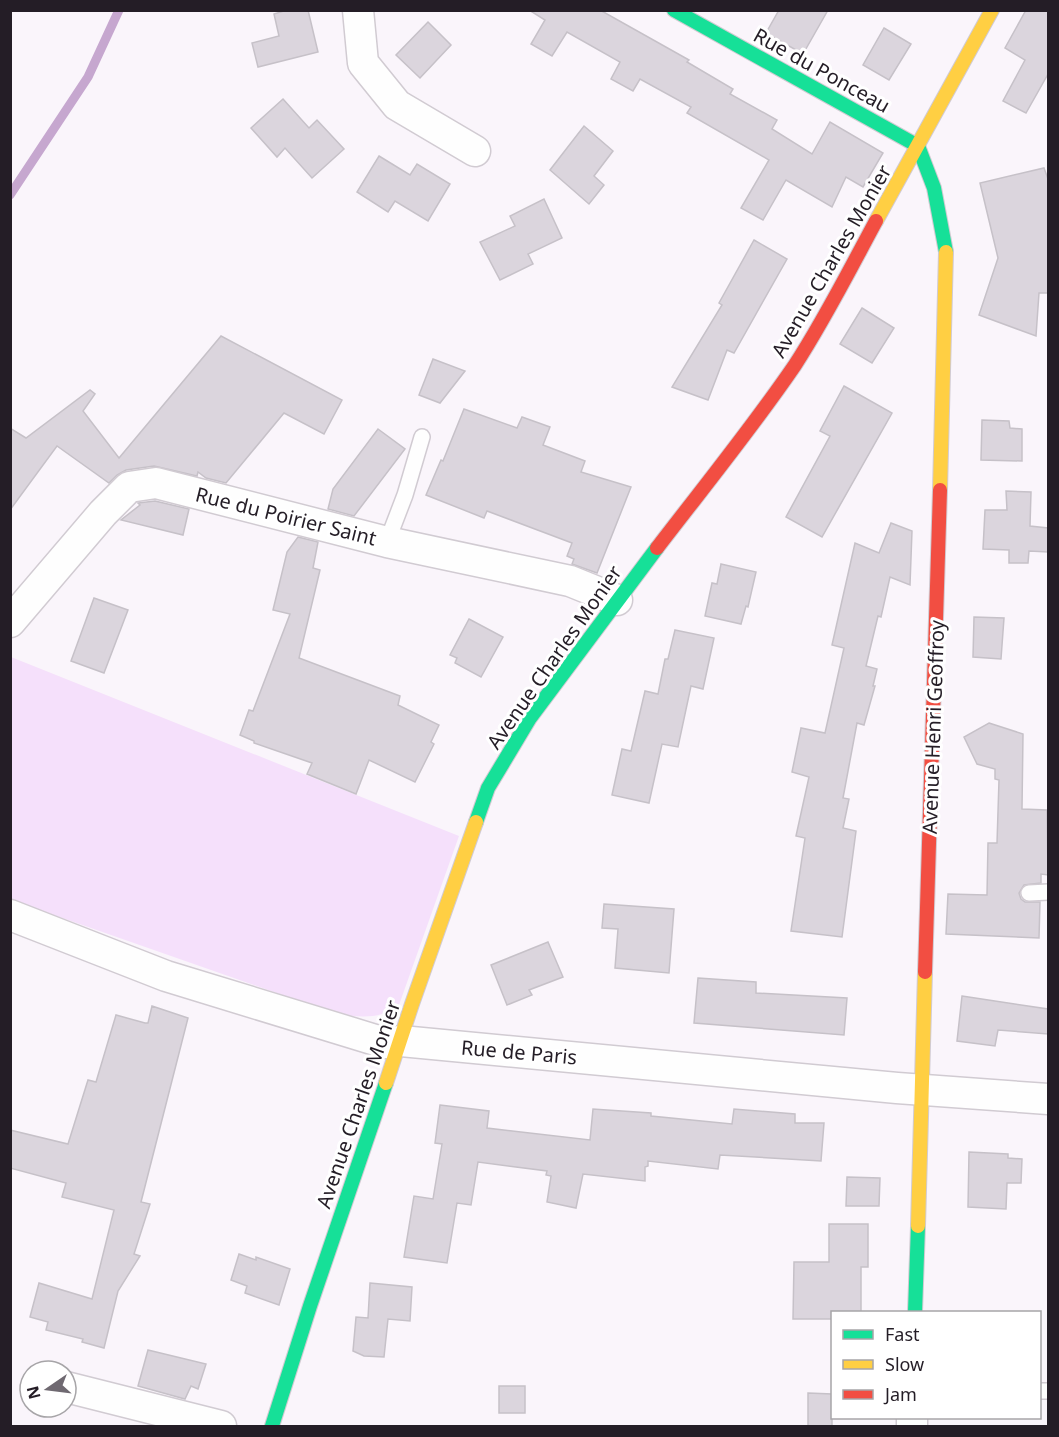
<svg xmlns="http://www.w3.org/2000/svg" width="1059" height="1437" font-family="'Noto Sans',sans-serif">
  <style>
    .green { fill: #f5e0fb }
    .lines { fill: none; stroke-linecap: round; stroke-linejoin: round }
    .stream { stroke: #c6a7cf; stroke-width: 9 }
    .building { fill: #dbd5dd; stroke: #c6c1c8; stroke-width: 1.5 }
    .lane-casing { stroke: #d1cbd2; stroke-width: 18 }
    .street-casing { stroke: #d1cbd2; stroke-width: 33 }
    .fast-casing { stroke: #d1cbd2; stroke-width: 16 }
    .slow-casing { stroke: #d1cbd2; stroke-width: 16 }
    .jam-casing { stroke: #d1cbd2; stroke-width: 16 }
    .lane { stroke: #fefefe; stroke-width: 15 }
    .street { stroke: #fefefe; stroke-width: 30 }
    .fast { stroke: #16e098; stroke-width: 14 }
    .slow { stroke: #ffcf43; stroke-width: 14 }
    .jam { stroke: #f24e42; stroke-width: 14 }
    .labels { text-anchor: middle; dominant-baseline: central; stroke-width: 6; stroke-linejoin: round; paint-order: stroke }
    .street-label { font-size: 20px; fill: #241d26; stroke: #fff }
  </style>
  <rect width="100%" height="100%" fill="#faf5fb"/>
  <path class="green" d="M11 657 459 836 399 1005C380 1020 360 1017 337 1014L11 900Z"/>
  <g class="lines">
    <polyline class="stream" points="10,195 88,77 119,10"/>
  </g>
  <g class="building">
    <polygon points="287,10 308,10 318,52 258,67 252,43 279,36 274,14"/>
    <polygon points="529,10 600,10 689,60 687,62 733,89 730,94 777,120 772,129 812,154 830,122 883,153 863,187 846,177 832,207 786,180 763,220 741,208 769,160 687,113 691,107 640,79 633,91 611,79 620,62 567,32 552,56 531,44 545,20"/>
    <polygon points="779,10 828,10 803,54 766,33"/>
    <polygon points="1026,10 1048,10 1048,74 1026,113 1003,101 1025,60 1005,48"/>
    <polygon points="428,22 451,45 420,78 396,55"/>
    <polygon points="884,28 911,44 889,80 863,65"/>
    <polygon points="283,99 309,128 317,120 344,149 312,178 285,148 277,157 251,128"/>
    <polygon points="584,126 613,151 594,176 604,185 589,204 550,170"/>
    <polygon points="379,156 410,175 417,164 450,184 428,221 395,201 388,212 357,192"/>
    <polygon points="1044,168 1048,179 1048,293 1039,293 1036,336 979,315 998,258 980,183"/>
    <polygon points="544,199 562,238 528,254 533,264 500,280 480,242 515,226 510,216"/>
    <polygon points="754,240 787,259 734,353 727,350 708,400 672,387 722,305 719,303"/>
    <polygon points="862,308 894,328 872,363 840,344"/>
    <polygon points="221,336 342,400 324,434 284,413 226,483 206,478 198,472 197,476 154,466 126,470 117,475 109,483 57,446 10,510 10,428 26,438 90,390 95,394 83,411 119,458"/>
    <polygon points="433,359 465,371 440,403 419,395"/>
    <polygon points="844,386 892,413 822,537 786,517 830,436 820,431"/>
    <polygon points="464,409 517,428 522,417 550,427 543,445 585,461 581,472 631,487 597,573 572,564 574,559 567,556 572,543 487,511 484,518 426,495 441,460 443,461"/>
    <polygon points="982,420 1009,421 1010,428 1022,429 1022,461 981,460"/>
    <polygon points="378,429 405,449 354,516 328,509 333,489"/>
    <polygon points="1006,491 1031,492 1030,526 1048,528 1048,552 1029,551 1028,563 1009,563 1009,550 983,549 985,510 1007,510"/>
    <polygon points="155,501 189,509 183,535 121,520 140,505 138,503"/>
    <polygon points="891,523 912,531 910,585 890,577 881,617 878,616 866,666 877,669 873,686 875,686 864,725 857,723 843,798 849,799 843,828 856,831 842,937 791,931 805,838 796,836 809,777 792,772 801,728 825,733 844,648 832,645 855,543 879,553"/>
    <polygon points="298,537 318,542 313,568 320,570 299,658 400,696 398,705 439,725 431,742 434,744 415,782 369,760 356,794 307,774 312,763 254,743 254,741 240,735 249,710 253,711 290,614 273,610 287,552"/>
    <polygon points="721,564 756,572 748,607 746,606 741,624 705,616 712,583 717,584"/>
    <polygon points="94,598 128,610 104,673 71,661"/>
    <polygon points="974,617 1004,618 1001,659 973,657"/>
    <polygon points="469,619 503,637 481,677 455,663 457,658 450,655"/>
    <polygon points="675,630 714,638 703,689 691,686 678,747 662,744 649,803 612,795 622,749 631,751 645,691 658,694 665,659 668,659"/>
    <polygon points="989,723 1023,734 1022,809 1047,810 1048,875 1041,874 1041,883 1024,885 1019,893 1021,899 1025,902 1040,902 1039,938 946,934 948,894 987,895 988,843 997,843 999,780 995,779 995,769 977,764 964,737"/>
    <polygon points="604,904 674,909 669,973 615,968 618,929 602,928"/>
    <polygon points="548,942 563,977 529,990 532,995 507,1005 491,965"/>
    <polygon points="698,978 756,982 756,993 847,998 844,1035 694,1023"/>
    <polygon points="962,996 1048,1009 1048,1034 998,1030 995,1046 957,1041"/>
    <polygon points="152,1006 188,1018 141,1202 150,1204 134,1254 140,1256 118,1291 104,1348 82,1342 83,1339 46,1330 48,1322 30,1317 39,1283 92,1299 114,1210 62,1197 66,1183 10,1168 10,1130 68,1144 88,1080 96,1082 116,1015 145,1023 148,1023"/>
    <polygon points="440,1105 489,1111 487,1128 590,1140 593,1109 651,1113 651,1116 732,1124 734,1109 795,1114 795,1123 824,1123 821,1161 720,1155 718,1169 648,1161 648,1166 645,1167 645,1181 583,1174 576,1208 547,1202 551,1176 546,1175 547,1171 478,1162 471,1205 457,1203 447,1263 404,1257 414,1196 433,1199 442,1144 435,1143"/>
    <polygon points="969,1152 1008,1154 1008,1158 1022,1159 1021,1183 1007,1183 1006,1209 968,1207"/>
    <polygon points="847,1177 880,1178 879,1206 846,1206"/>
    <polygon points="829,1224 868,1224 868,1267 861,1267 861,1312 832,1312 832,1319 793,1319 794,1262 829,1262"/>
    <polygon points="239,1254 256,1260 256,1257 290,1269 279,1305 245,1293 247,1286 231,1280"/>
    <polygon points="370,1283 412,1287 410,1321 388,1319 384,1357 364,1356 353,1351 356,1317 368,1318"/>
    <polygon points="148,1350 206,1364 198,1389 191,1386 185,1399 138,1386"/>
    <rect x="499" y="1386" width="26" height="27"/>
    <polygon points="808,1393 832,1394 832,1426 808,1426"/>
  </g>
  <g class="lines">
    <defs>
      <g id="lane">
        <polyline points="387,542 405,495 422,437"/>
        <polyline points="1029,893 1048,892"/>
        <polyline points="1040,1391 1048,1391"/>
      </g>
      <g id="street">
        <polyline points="358,10 363,63 397,105 475,151"/>
        <polyline points="10,622 103,513 129,487 156,483 387,542 570,581 617,600"/>
        <polyline points="10,915 166,976 385,1043 401,1041 897,1088 1048,1099"/>
        <polyline points="66,1387 221,1426"/>
        <polyline points="912,1426 912,1418"/>
      </g>
      <g id="fast">
        <polyline points="674,10 918,146 934,188 946,252"/>
        <polyline points="476,822 488,788 530,718 657,548"/>
        <polyline points="915,1312 918,1226"/>
        <polyline points="272,1426 310,1306 386,1083"/>
      </g>
      <g id="slow">
        <polyline points="876,221 992,10"/>
        <polyline points="940,490 946,252"/>
        <polyline points="386,1083 412,1004 476,822"/>
        <polyline points="918,1226 925,972"/>
      </g>
      <g id="jam">
        <path d="M657 548C703 488 752 428 795 365 825 319 850 269 876 221"/>
        <polyline points="925,972 940,490"/>
      </g>
    </defs>
    <use href="#lane" class="lane-casing"/>
    <use href="#street" class="street-casing"/>
    <use href="#fast" class="fast-casing"/>
    <use href="#slow" class="slow-casing"/>
    <use href="#jam" class="jam-casing"/>
    <use href="#lane" class="lane"/>
    <use href="#street" class="street"/>
    <use href="#fast" class="fast"/>
    <use href="#slow" class="slow"/>
    <use href="#jam" class="jam"/>
  </g>
  <g class="labels">
    <g class="street-label">
      <text transform="translate(822 70) rotate(29)">Rue du Ponceau</text>
      <text transform="translate(831 261) rotate(-60)">Avenue Charles Monier</text>
      <text transform="translate(286 516) rotate(14)">Rue du Poirier Saint</text>
      <text transform="translate(554 657) rotate(-55)">Avenue Charles Monier</text>
      <text transform="translate(933 727) rotate(-88)">Avenue Henri Geoffroy</text>
      <text transform="translate(519 1052) rotate(5)">Rue de Paris</text>
      <text transform="translate(358 1104) rotate(-71)">Avenue Charles Monier</text>
    </g>
  </g>
  <rect width="1059" height="1437" fill="none" stroke="#241d26" stroke-width="24"/>
  <rect x="831" y="1311" width="210" height="108" fill="#ffffff" stroke="#a7a5a8" stroke-width="1.5"/>
  <rect x="843" y="1330" width="30" height="9" fill="#16e098" stroke="#a7a5a8" stroke-width="1.5"/>
  <text x="885" y="1341" font-size="18" fill="#241d26">Fast</text>
  <rect x="843" y="1360" width="30" height="9" fill="#ffcf43" stroke="#a7a5a8" stroke-width="1.5"/>
  <text x="885" y="1371" font-size="18" fill="#241d26">Slow</text>
  <rect x="843" y="1390" width="30" height="9" fill="#f24e42" stroke="#a7a5a8" stroke-width="1.5"/>
  <text x="885" y="1401" font-size="18" fill="#241d26">Jam</text>
  <g transform="translate(48 1389) rotate(256)"><circle r="28" fill="#ffffff" stroke="#a7a5a8" stroke-width="1.5"/>
  <path d="M0-4.5L10 22L0 15L-10 22Z" fill="#6f6971"/>
  <text y="-9" font-size="16" font-weight="bold" text-anchor="middle" fill="#241d26">N</text>
  </g>
</svg>
